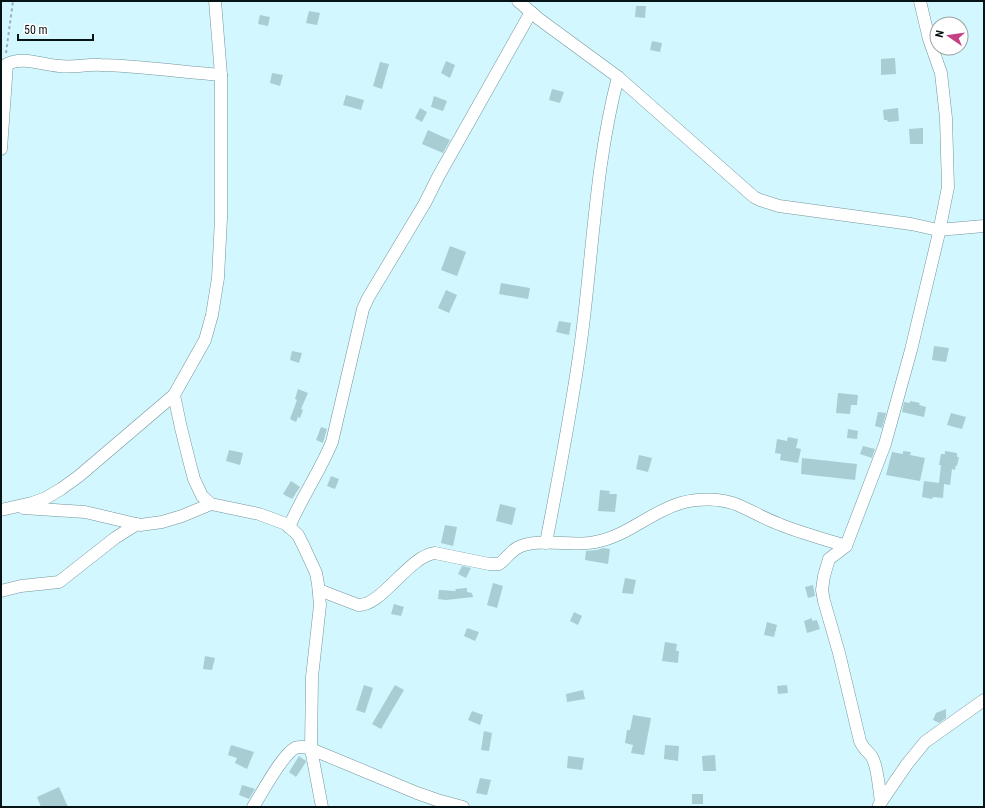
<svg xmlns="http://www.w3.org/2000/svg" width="985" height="808" font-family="'Roboto Condensed',sans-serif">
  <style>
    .building { fill: #a8cdd3 }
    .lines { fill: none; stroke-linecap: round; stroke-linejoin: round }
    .minor-casing { stroke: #73959b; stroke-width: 13 }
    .path { stroke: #93b1b7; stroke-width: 2; stroke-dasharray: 3 3; stroke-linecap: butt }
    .minor { stroke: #fff; stroke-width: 12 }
  </style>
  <rect width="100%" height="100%" fill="#d2f7fe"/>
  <g class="building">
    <polygon points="636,6 646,6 645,18 635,17"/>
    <polygon points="309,11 320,13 317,25 306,23"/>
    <polygon points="260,15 270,17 268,26 258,24"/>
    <polygon points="652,41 662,43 660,52 650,50"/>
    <polygon points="895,58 896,74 881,75 881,59"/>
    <polygon points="446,61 455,65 450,78 441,73"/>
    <polygon points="380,62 389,64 382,89 373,86"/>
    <polygon points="272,73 283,75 280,86 270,83"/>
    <polygon points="552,89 564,92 560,103 549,100"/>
    <polygon points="346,95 364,100 361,110 343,105"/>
    <polygon points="434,96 447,101 443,111 431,107"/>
    <polygon points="420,108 427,112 422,122 415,118"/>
    <polygon points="898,108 899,121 888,122 887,120 884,120 883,110"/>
    <polygon points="923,128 923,144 910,144 909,129"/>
    <polygon points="428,130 450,140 443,153 422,144"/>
    <polygon points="450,246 466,252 457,276 441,270"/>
    <polygon points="501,283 530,288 528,299 499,294"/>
    <polygon points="446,290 457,295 449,313 438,308"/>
    <polygon points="559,321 571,323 569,335 556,332"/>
    <polygon points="934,346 949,348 946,362 932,360"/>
    <polygon points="292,351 302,353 299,363 290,360"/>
    <polygon points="298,389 308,393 301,409 303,410 300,418 298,417 296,422 290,419 297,400 295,399"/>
    <polygon points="838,393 858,395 857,405 851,405 850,414 836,413"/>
    <polygon points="910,401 920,403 919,405 926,407 924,417 902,412 904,402 910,403"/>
    <polygon points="878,412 886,413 882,428 875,426"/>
    <polygon points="951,413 966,417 962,429 947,425"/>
    <polygon points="321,427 327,429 323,443 316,440"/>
    <polygon points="848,429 858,431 857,439 847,438"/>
    <polygon points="788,437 798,439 796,448 801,449 798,463 780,460 781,454 775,453 777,439 787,441"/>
    <polygon points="863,446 875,449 872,458 860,454"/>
    <polygon points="229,450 243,453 240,465 226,461"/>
    <polygon points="903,451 911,452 910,455 925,458 920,481 886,475 892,452 903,454"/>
    <polygon points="945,451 957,453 957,457 959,457 957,466 956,465 955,470 952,469 950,485 944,484 943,498 933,497 932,499 922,497 924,481 939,483 941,465 939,465 941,454 945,454"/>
    <polygon points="639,455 652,458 648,472 636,469"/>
    <polygon points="802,458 857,464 855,480 801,474"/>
    <polygon points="331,476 339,479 335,489 327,486"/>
    <polygon points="291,481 300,487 292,499 283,494"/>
    <polygon points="600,490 610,491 609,494 617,494 615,512 598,511"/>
    <polygon points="500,504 516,508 512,525 496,521"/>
    <polygon points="445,525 457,527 453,546 441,543"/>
    <polygon points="603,548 610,549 608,564 585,560 586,551 597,550"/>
    <polygon points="462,566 471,568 466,578 458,574"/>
    <polygon points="625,578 636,580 633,594 622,593"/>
    <polygon points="493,583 503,586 497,608 487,605"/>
    <polygon points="813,585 815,596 808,598 805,587"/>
    <polygon points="467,588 467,592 472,593 473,597 446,600 438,599 439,590 456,591 455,589"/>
    <polygon points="394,604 404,607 401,616 391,614"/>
    <polygon points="574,612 582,616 578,625 570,621"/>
    <polygon points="812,618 812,621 817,620 820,629 807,633 804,621"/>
    <polygon points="767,622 777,625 774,637 764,635"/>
    <polygon points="467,628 479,632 475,641 464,636"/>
    <polygon points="665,642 677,644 676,651 679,651 678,663 662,661"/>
    <polygon points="205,656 215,658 212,670 203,669"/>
    <polygon points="364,685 373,688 365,713 356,710"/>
    <polygon points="395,685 404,690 381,729 372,724"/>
    <polygon points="787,685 788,693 778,694 777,686"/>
    <polygon points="583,690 585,699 567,702 566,694"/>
    <polygon points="946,709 946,718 939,723 933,720 936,713"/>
    <polygon points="472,711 483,715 480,725 468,720"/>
    <polygon points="633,715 651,718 644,755 631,753 633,745 625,743 627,730 630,730"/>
    <polygon points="484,731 492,733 489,751 481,750"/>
    <polygon points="231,745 254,752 247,769 235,763 237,758 228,755"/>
    <polygon points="665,745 679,746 678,761 664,759"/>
    <polygon points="715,755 716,771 703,771 702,756"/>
    <polygon points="299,756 306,761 306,762 296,777 289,772"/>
    <polygon points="568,756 584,758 582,770 567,768"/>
    <polygon points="480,778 491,780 487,795 476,793"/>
    <polygon points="242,785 255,789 249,799 239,795"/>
    <polygon points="59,787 68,807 41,807 37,797"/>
    <rect x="692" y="794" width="11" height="10"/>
  </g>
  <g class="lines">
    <defs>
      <g id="minor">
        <polyline points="215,1 221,75 221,218 218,278 212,315 205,340 174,395 181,428 190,464 194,479 202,496 211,504 259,514 286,524 298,535 304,547 316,573 318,584 320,605 312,677 311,749 322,807"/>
        <polyline points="518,1 539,19 618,77 754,197 760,200 779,206 911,224 938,230 984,226"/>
        <path d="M1 149 7 64C23 56 42 65 59 66 73 68 87 64 101 65 141 66 181 72 221 75"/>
        <polyline points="23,508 85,512 140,525 162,522 182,516 211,504"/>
        <polyline points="1,510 32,503 46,498 61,489 79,476 174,395"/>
        <path d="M289 527C302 497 320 471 332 442L363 309 368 298 425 203 438 177 531 12"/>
        <path d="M546 543C559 474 573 404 582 334 593 248 596 161 618 77"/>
        <path d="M319 590 358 605C381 607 410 555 435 553L489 564H499C506 559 510 552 517 548 536 537 573 547 595 542 626 537 650 512 681 503 698 498 721 498 738 505 752 511 765 519 779 524 801 533 824 539 846 546"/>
        <polyline points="1,591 21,586 59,582 115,538 137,524"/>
        <path d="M881 802C879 790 878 767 872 757 868 751 863 749 860 741L839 653 824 601 822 590 824 576 829 559 846 546 885 444 911 350 938 237 948 187 946 118 941 73 929 39 920 1"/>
        <polyline points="879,805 907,764 925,742 984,700"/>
        <path d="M253 807C262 793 282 755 295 748 301 746 305 747 311 749L417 793 437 800 463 807"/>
      </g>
    </defs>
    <use href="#minor" class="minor-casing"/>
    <polyline class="path" points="6,53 13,1"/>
    <use href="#minor" class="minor"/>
  </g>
  <rect width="985" height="808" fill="none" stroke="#071417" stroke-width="4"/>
  <g transform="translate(949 36) rotate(283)"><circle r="19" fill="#ffffff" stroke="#9ca1a2"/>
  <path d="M0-3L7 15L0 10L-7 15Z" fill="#c64184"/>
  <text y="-6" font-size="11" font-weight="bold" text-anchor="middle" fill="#071417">N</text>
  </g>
  <path d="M18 34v6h75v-6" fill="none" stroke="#071417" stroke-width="2"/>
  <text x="24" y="34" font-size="12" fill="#071417" stroke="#ffffff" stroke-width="3" paint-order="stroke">50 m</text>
</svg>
